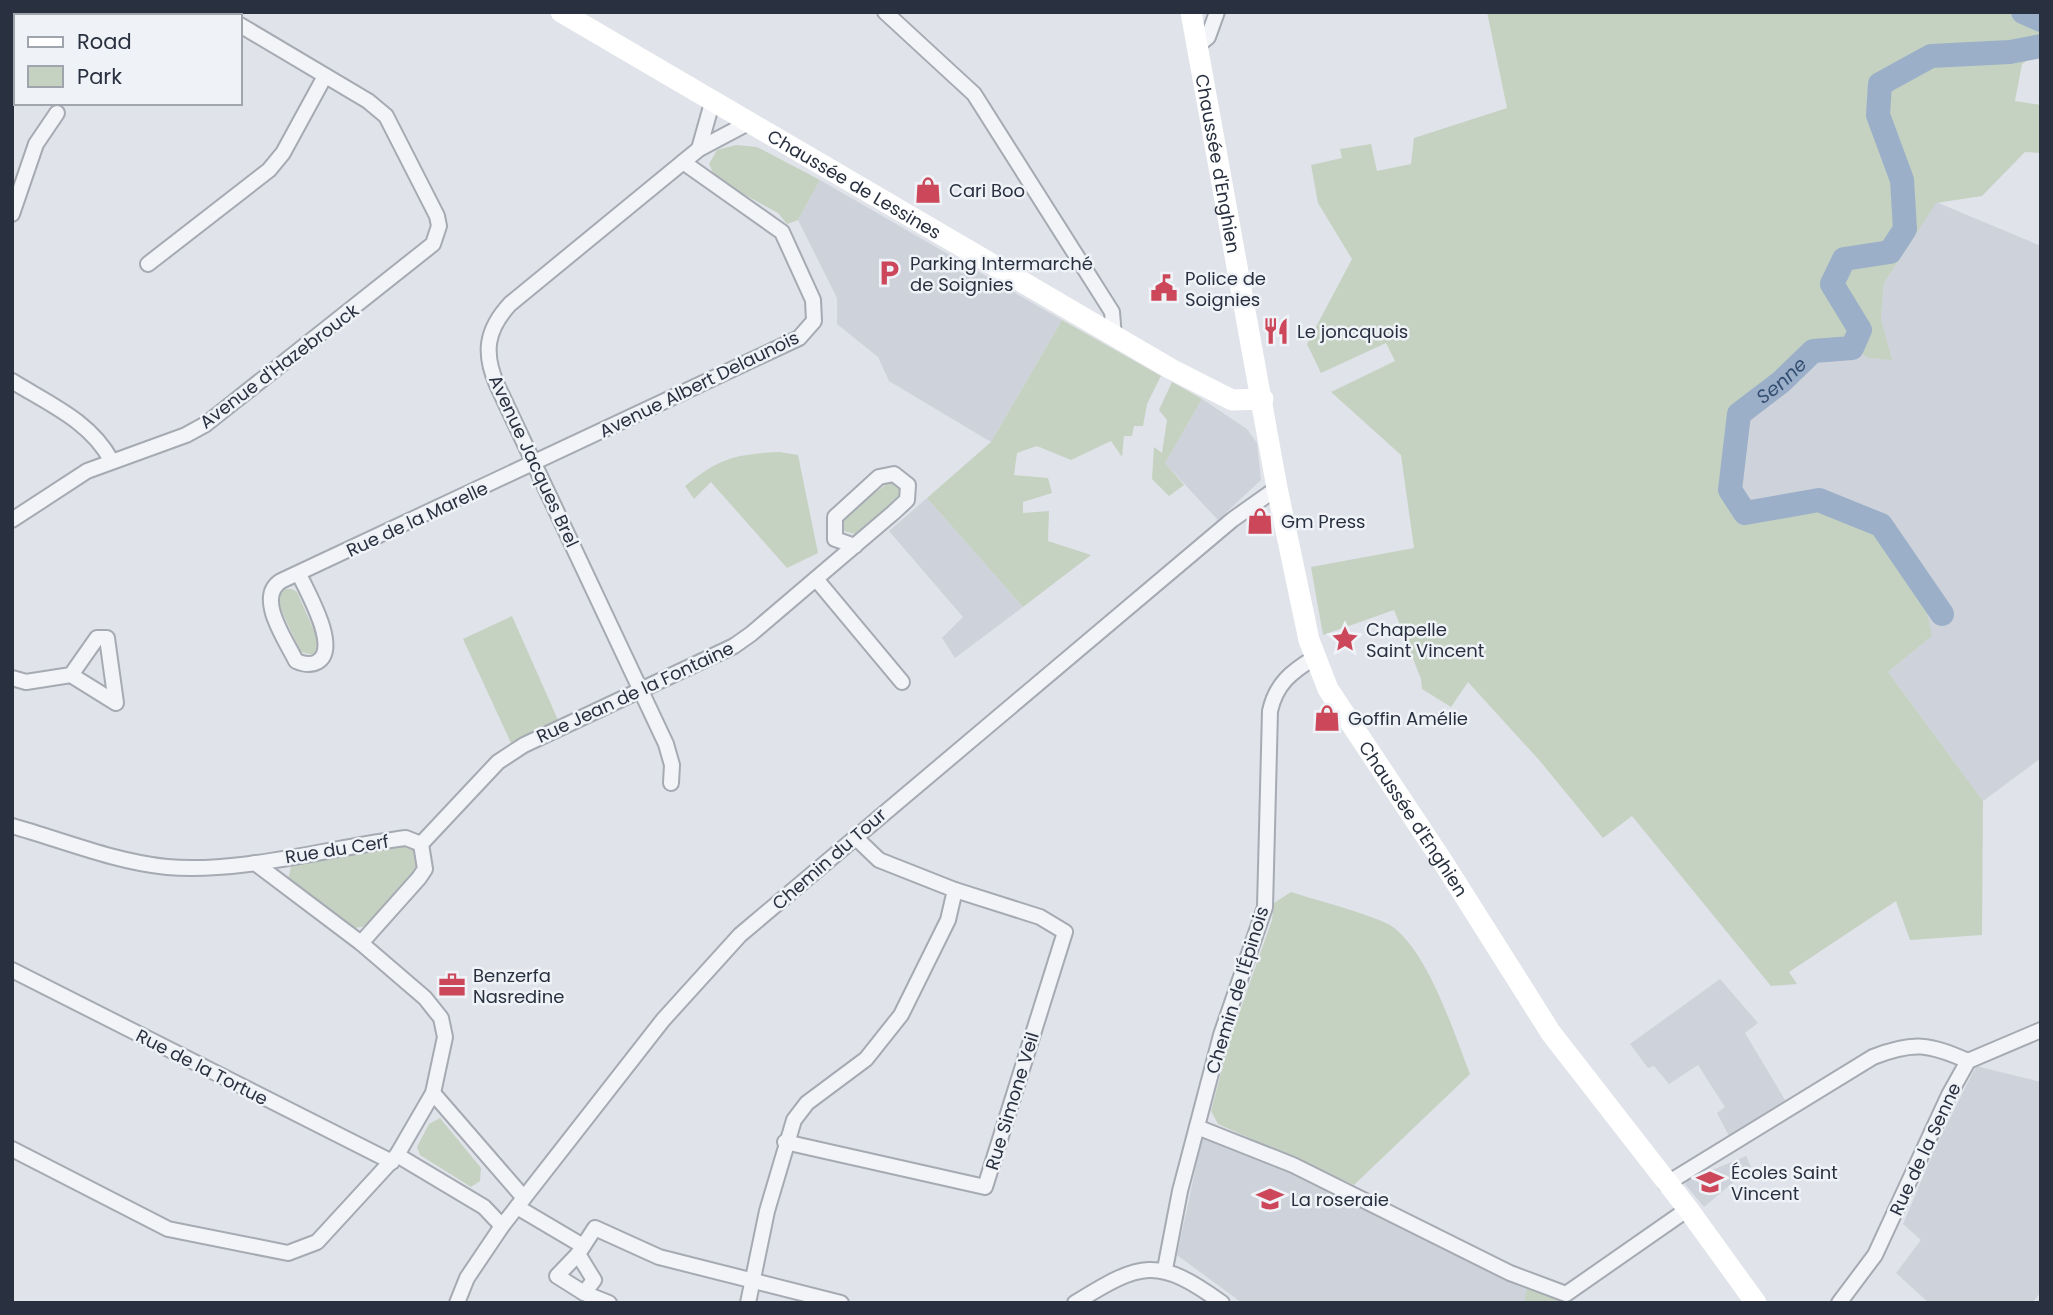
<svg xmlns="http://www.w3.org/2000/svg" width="2053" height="1315" font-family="Poppins,sans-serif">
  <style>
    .built { fill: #ced2da }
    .green { fill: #c5d2c1 }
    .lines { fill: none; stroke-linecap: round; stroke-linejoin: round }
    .river { stroke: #9bb0c8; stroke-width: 24 }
    .street-casing { stroke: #a5aab3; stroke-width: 18 }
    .street { stroke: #f2f4f7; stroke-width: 14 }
    .secondary { stroke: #fff; stroke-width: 21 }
    .labels { text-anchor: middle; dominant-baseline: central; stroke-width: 5; stroke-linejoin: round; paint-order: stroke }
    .street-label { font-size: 18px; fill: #293140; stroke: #eff2f6 }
    .poi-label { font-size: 18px; fill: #293140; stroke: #eff2f6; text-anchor: start }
    .water-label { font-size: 19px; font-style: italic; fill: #344f73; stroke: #eff2f6 }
  </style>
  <rect width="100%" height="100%" fill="#e0e3e9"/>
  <g class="built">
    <polygon points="820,180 1062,320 991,442 889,381 878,357 837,324 837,298 798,220"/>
    <polygon points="1936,202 2041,246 2041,758 1983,801 1888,672 1932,636 1819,500 1745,513 1730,490 1739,414 1781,382 1813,351 1852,348 1868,358 1891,359 1881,319 1884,283"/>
    <polygon points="1202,399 1247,429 1257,443 1261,480 1218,520 1165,463"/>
    <polygon points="927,498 1023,607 955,658 942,638 963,617 889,531"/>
    <polygon points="1720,979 1758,1023 1745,1033 1788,1105 1729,1136 1717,1113 1725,1107 1698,1065 1669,1084 1654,1066 1648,1068 1630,1044"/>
    <polygon points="1976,1066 2041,1082 2041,1292 2032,1303 1929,1303 1896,1273 1921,1240 1903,1224 1936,1146"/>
    <polygon points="1204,1129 1564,1301 1566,1303 1242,1303 1177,1255"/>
    <polygon points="1746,1156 1751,1167 1704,1207 1685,1184 1688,1180"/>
  </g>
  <g class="green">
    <polygon points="1487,12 2041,12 2041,51 2022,64 2015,101 2041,105 2041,153 2025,152 1982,196 1936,203 1884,283 1881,319 1892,360 1868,358 1852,348 1813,351 1781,382 1740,414 1730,490 1745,513 1819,500 1881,525 1920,580 1932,636 1888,672 1983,801 1982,935 1910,940 1896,901 1789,972 1797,984 1771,986 1632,816 1603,838 1540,761 1468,682 1451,707 1422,689 1421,679 1394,610 1323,635 1311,567 1414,548 1401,455 1331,392 1395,361 1386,343 1321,373 1307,344 1352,259 1318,203 1311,165 1342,158 1340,149 1371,144 1377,171 1411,164 1414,138 1507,108"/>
    <polygon points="736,145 757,147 820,180 798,220 787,224 778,213 716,179 709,164 717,150"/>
    <polygon points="1062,320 1161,376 1147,404 1143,426 1134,426 1132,436 1124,436 1122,457 1111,441 1071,460 1037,446 1017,453 1014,475 1048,478 1052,493 1023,502 1023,513 1049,511 1048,541 1091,555 1023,607 927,498 991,442"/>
    <polygon points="1172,382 1202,399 1165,463 1184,485 1169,496 1152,479 1154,447 1162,453 1167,420 1159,410"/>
    <path d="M779 452 798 455 818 553 787 568 711 482 694 499 685 486C719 458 736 454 779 452Z"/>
    <polygon points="892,480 902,489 903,496 858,535 844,531 844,516"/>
    <polygon points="282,589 292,589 297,592 319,642 319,650 313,655 301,652 277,602 279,592"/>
    <polygon points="512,616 558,720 511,743 463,639"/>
    <polygon points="400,844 415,850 419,869 369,926 353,928 293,888 288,880 292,862"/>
    <path d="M1291 892C1312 899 1378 916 1393 927 1429 954 1454 1033 1470 1074L1354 1185 1218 1124 1211 1111 1229 1042 1272 920 1274 903Z"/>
    <polygon points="440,1118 481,1168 480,1181 471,1187 420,1155 417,1147 429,1124"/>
    <polygon points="1528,1284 1564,1301 1566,1303 1524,1303"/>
  </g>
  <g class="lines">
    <g class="river">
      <polyline points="2023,12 2041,20"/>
      <path id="s1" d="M1942 614 1881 525 1819 500 1745 513 1730 490 1739 414 1781 382 1813 351 1852 348 1860 330 1832 284 1844 259 1890 252 1905 229 1902 180 1878 115 1880 84 1931 56 2010 52 2041 46"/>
    </g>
    <defs>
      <g id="street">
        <polyline points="219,12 225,16"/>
        <polyline points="885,12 974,94 1112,312 1114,337"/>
        <polyline points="1197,46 1208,37 1217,12"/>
        <polyline points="699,149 712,103"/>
        <polyline points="12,214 36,144 57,113"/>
        <polyline points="148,264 269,170 283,153 325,76"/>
        <path d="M12 381C49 404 90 421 111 460"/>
        <polyline points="12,520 87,471 186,435 206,424 433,244 439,226 437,216 386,116 368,101 240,25"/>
        <path d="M299 574C307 592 341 649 317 662 310 666 303 664 296 661 286 640 255 597 281 581L799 338 814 321 813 300 782 232 683 162"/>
        <polyline points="816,579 902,682"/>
        <polyline points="12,678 26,682 71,675 116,703 107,638 97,638 71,675"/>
        <path d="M671 783 672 765 666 744 497 385C483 353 486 330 510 304L699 149 748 123"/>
        <path d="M12 826C62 840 115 862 167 867 239 874 333 847 406 838L421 844"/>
        <polyline points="421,844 498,762 524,745 734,646 751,634 893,513 907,500 908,485 894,474 879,477 835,517 835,539 855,546"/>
        <polyline points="255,863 361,943 419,878 425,869 421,844"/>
        <polyline points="12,970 392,1162"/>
        <polyline points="433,1093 524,1198"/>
        <polyline points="1197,1127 1293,1165 1510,1273 1566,1294 1688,1209"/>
        <polyline points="785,1142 985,1187 1065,932 1040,917 955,890"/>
        <polyline points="12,1149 168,1229 288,1253 317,1242 397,1155 433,1093 445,1037 441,1018 425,998 361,943"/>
        <polyline points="397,1155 484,1207 502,1226"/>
        <path d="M1666 1184 1873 1057C1914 1041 1929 1044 1968 1061"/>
        <polyline points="517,1207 583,1246"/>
        <polyline points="578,1254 557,1276 584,1293"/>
        <path d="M1165 1269 1180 1191 1221 1035 1265 907 1270 711C1276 684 1291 672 1314 658"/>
        <polyline points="457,1303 467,1278 502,1226 663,1020 740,935 1232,520 1277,488"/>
        <polyline points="609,1303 584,1293 594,1280 578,1254 595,1228 659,1257 841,1303"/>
        <polyline points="748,1303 767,1211 794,1120 807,1103 866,1059 901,1015 948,920 955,890 879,860 855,837"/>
        <path d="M1075 1303C1141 1262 1157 1256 1222 1303"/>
        <polyline points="1839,1303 1875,1255 1949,1095 1968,1061 2041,1030"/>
      </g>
    </defs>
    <use href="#street" class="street-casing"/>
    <use href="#street" class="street"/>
    <g class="secondary">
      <path id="s2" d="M561 12 1171 369 1232 400 1263 399"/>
      <path id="s3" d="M1191 12 1277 488 1309 640 1328 689 1443 862 1551 1033 1688 1209 1756 1303"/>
    </g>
  </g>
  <defs>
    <symbol id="shop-bare" viewBox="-9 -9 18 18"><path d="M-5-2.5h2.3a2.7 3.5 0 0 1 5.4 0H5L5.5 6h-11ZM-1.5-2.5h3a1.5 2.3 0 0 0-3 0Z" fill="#cc4759" stroke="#eff2f6" stroke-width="2.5" paint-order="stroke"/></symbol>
    <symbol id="parking-bare" viewBox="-9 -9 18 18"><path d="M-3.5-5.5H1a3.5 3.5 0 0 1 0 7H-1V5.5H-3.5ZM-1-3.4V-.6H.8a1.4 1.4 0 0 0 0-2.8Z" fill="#cc4759" stroke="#eff2f6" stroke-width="2.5" paint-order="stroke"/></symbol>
    <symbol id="civic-bare" viewBox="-9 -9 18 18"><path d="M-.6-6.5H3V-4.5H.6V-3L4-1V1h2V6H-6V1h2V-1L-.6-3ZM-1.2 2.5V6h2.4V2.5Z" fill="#cc4759" stroke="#eff2f6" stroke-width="2.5" paint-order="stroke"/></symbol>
    <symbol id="restaurant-bare" viewBox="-9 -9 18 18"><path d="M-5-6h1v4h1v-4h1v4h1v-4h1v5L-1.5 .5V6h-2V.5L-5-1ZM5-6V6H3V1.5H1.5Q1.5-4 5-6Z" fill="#cc4759" stroke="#eff2f6" stroke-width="2.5" paint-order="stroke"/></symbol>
    <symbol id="sight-bare" viewBox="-9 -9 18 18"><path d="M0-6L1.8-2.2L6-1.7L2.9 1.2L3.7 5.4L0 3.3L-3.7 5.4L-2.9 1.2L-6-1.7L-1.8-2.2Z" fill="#cc4759" stroke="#eff2f6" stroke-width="2.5" paint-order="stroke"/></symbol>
    <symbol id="office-bare" viewBox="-9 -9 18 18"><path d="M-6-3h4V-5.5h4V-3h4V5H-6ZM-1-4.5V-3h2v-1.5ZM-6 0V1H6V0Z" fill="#cc4759" stroke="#eff2f6" stroke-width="2.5" paint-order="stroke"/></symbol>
    <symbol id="school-bare" viewBox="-9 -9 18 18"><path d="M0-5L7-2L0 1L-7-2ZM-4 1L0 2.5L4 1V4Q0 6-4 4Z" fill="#cc4759" stroke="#eff2f6" stroke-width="2.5" paint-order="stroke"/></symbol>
  </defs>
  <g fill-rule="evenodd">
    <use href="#shop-bare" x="909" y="171" width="38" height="38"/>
    <use href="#parking-bare" x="870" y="254" width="38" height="38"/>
    <use href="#civic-bare" x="1145" y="269" width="38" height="38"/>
    <use href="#restaurant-bare" x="1257" y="312" width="38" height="38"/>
    <use href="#shop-bare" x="1241" y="502" width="38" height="38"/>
    <use href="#sight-bare" x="1326" y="620" width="38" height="38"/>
    <use href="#shop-bare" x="1308" y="699" width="38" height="38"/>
    <use href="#office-bare" x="433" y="966" width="38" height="38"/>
    <use href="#school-bare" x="1691" y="1163" width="38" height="38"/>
    <use href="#school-bare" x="1251" y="1180" width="38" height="38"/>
  </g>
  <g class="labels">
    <g class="street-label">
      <text stroke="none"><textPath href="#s3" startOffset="154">Chaussée d'Enghien</textPath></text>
      <text stroke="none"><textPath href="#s2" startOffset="340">Chaussée de Lessines</textPath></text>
      <text transform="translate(279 366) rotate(-37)">Avenue d'Hazebrouck</text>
      <text transform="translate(699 384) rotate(-26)">Avenue Albert Delaunois</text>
      <text transform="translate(534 461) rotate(65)">Avenue Jacques Brel</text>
      <text transform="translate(417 519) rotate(-25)">Rue de la Marelle</text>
      <text transform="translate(635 692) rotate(-25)">Rue Jean de la Fontaine</text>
      <text stroke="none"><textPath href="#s3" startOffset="847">Chaussée d'Enghien</textPath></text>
      <text transform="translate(337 849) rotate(-9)">Rue du Cerf</text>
      <text transform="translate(829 859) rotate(-41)">Chemin du Tour</text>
      <text transform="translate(1237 990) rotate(-73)">Chemin de l'Épinois</text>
      <text transform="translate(202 1067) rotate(27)">Rue de la Tortue</text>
      <text transform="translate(1012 1101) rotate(-73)">Rue Simone Veil</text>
      <text transform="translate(1925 1149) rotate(-65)">Rue de la Senne</text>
    </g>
    <g class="poi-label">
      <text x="949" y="190">Cari Boo</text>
      <text x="910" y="263">Parking Intermarché<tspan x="910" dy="21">de Soignies</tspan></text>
      <text x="1185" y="278">Police de<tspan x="1185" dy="21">Soignies</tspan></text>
      <text x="1297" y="331">Le joncquois</text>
      <text x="1281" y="521">Gm Press</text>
      <text x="1366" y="629">Chapelle<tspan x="1366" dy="21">Saint Vincent</tspan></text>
      <text x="1348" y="718">Goffin Amélie</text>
      <text x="473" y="975">Benzerfa<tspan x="473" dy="21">Nasredine</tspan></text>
      <text x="1731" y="1172">Écoles Saint<tspan x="1731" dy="21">Vincent</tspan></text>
      <text x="1291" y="1199">La roseraie</text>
    </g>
    <g class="water-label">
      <text stroke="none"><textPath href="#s1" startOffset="408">Senne</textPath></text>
    </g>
  </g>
  <rect width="2053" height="1315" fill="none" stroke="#293140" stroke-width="28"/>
  <rect x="14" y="14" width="228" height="91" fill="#eff2f6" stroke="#a0a5ad" stroke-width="2"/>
  <rect x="28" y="37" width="35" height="10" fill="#ffffff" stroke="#a0a5ad" stroke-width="2"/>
  <text x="77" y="49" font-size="21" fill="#293140">Road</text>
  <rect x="28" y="66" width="35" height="21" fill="#c5d2c1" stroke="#a0a5ad" stroke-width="2"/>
  <text x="77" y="84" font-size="21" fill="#293140">Park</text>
</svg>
